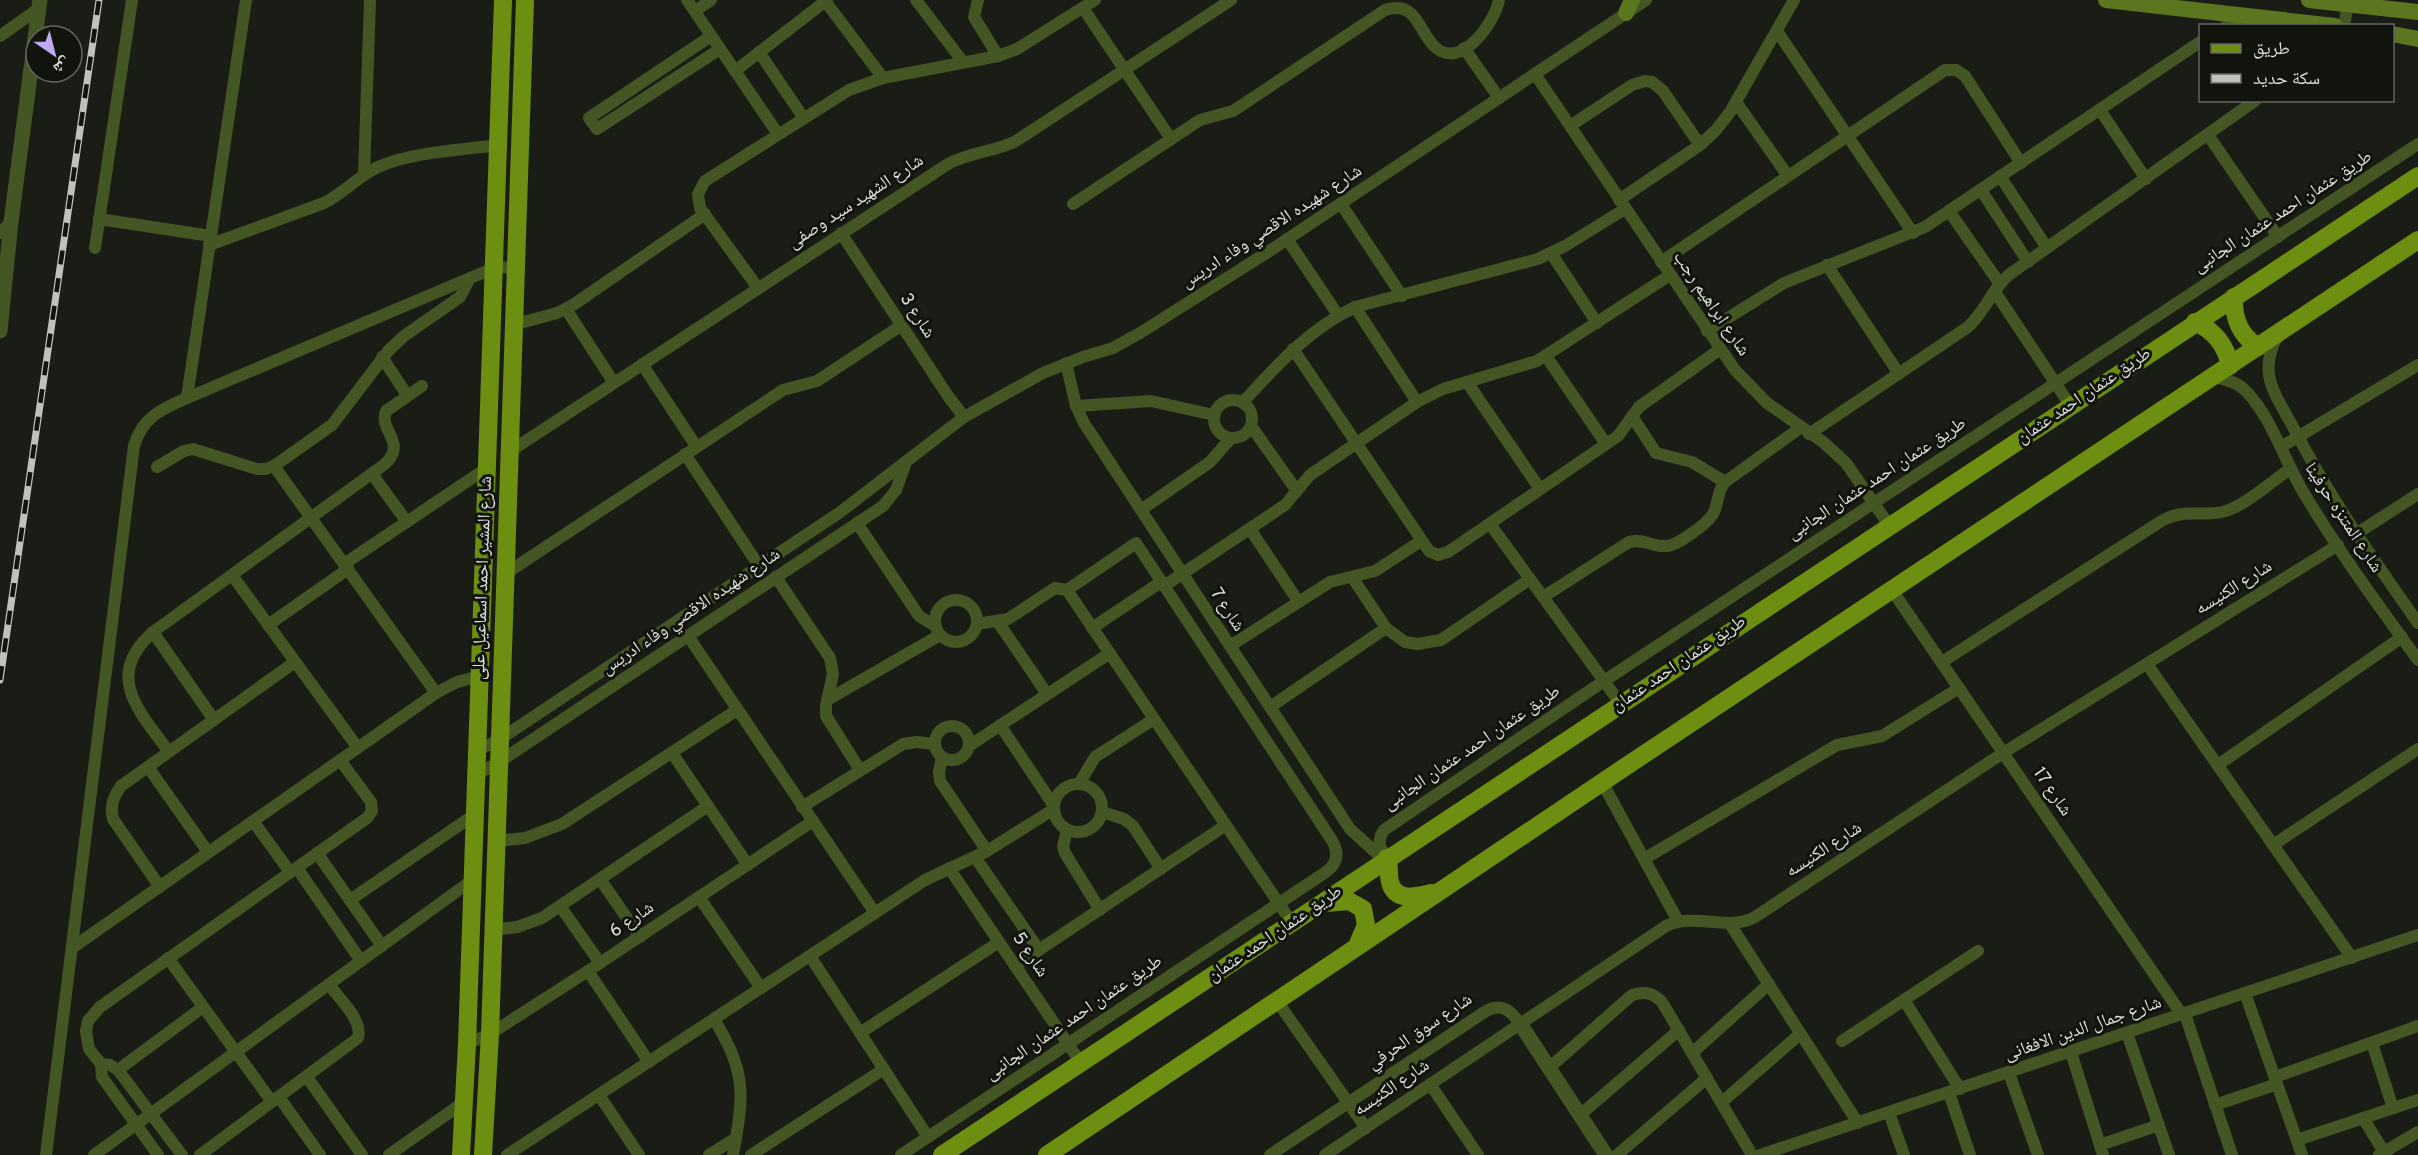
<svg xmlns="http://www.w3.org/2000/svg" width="2418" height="1155" font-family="Overpass,'Noto Naskh Arabic',sans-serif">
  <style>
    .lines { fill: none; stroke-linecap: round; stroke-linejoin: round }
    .minor { stroke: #445623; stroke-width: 12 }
    .tertiary { stroke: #445623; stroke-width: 15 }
    .secondary { stroke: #5a761e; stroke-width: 16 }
    .primary { stroke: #6c8f11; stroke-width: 18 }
    .rail-casing { stroke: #bfc2bc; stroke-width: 7 }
    .rail { stroke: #11140d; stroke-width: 4.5; stroke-dasharray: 14; stroke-linecap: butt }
    .labels { text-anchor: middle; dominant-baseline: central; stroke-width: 6; stroke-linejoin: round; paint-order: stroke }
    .street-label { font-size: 18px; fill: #dfe1dc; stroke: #11140d }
  </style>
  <rect width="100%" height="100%" fill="#1a1d16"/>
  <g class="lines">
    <g class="minor">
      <polyline points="687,0 778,134"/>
      <polyline points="916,0 963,62"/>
      <polyline points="978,0 974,17 998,56"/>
      <polyline points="825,1 883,78"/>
      <polyline points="1083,8 1171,139"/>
      <polyline points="695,11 711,0"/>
      <polyline points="2226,26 2242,14"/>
      <polyline points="2344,26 2348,4"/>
      <polyline points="1777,31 1913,233"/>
      <polyline points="0,36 38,9"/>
      <polyline points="711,36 589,118 597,129 720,49"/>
      <polyline points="1464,48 1499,98"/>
      <polyline points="759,52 803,117"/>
      <polyline points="735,71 827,0"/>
      <polyline points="1535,74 1735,370 1767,403 1823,442 1846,463 1889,525"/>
      <polyline points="1736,102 1788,176"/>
      <polyline points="2100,110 2146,179"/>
      <polyline points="1570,126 1632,85 1645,81 1652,82 1663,91 1700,145"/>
      <polyline points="2208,135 2278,237"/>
      <polyline points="364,175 370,0"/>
      <polyline points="2000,176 2047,248"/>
      <polyline points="1981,190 2028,262"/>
      <polyline points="1619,200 1700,145 1716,130 1730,112 1794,0"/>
      <path d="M1073 204 1200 120 1233 111 1385 10C1417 0 1418 31 1435 47 1461 71 1495 22 1499 0"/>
      <polyline points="1341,204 1402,296"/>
      <polyline points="1949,211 2000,284"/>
      <polyline points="99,219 211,236"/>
      <polyline points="0,233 11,222"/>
      <polyline points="841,233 948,396 964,417"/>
      <polyline points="1287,239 1338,315"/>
      <path d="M209 245 324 203C344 193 358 176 378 167 411 152 462 150 498 145"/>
      <polyline points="95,248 132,0"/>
      <polyline points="1551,253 1597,323"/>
      <polyline points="1661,262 1945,70 1956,70 1965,76 2021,163"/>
      <polyline points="1827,265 1899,374"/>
      <polyline points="758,288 700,208 698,194 705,181 849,90 883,78 998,56 1017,49 1095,0"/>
      <polyline points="1995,292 2070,405"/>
      <polyline points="1355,307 1417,402"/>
      <polyline points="566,309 614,383"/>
      <polyline points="513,325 557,313 573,305 705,214"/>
      <polyline points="1707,331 1784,283 1925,227 2200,42"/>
      <path d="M2278 335C2271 348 2267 361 2269 375 2272 393 2284 410 2292 425 2328 495 2373 559 2418 623"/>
      <polyline points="1293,349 1429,551 1438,555 1448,552 1618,436 1639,407 1719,350"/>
      <polyline points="1546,356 1606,444"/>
      <polyline points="382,357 407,395"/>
      <polyline points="1066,363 1076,406 1084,423 1350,829 1383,859"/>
      <polyline points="642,364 696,446"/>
      <path d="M2213 377C2226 379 2237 382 2246 391 2271 417 2284 459 2302 490 2337 549 2378 605 2418 660"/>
      <polyline points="1467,382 1540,489"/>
      <polyline points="187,398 246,0"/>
      <circle cx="1233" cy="419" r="19"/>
      <path d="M1243 402C1277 365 1309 329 1355 307L1538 259 1565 246 1625 209"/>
      <polyline points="1076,406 1151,401 1214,415"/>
      <polyline points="1632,416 1656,453 1692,462 1725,482"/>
      <polyline points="1251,426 1297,491"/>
      <path d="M1809 434 1968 327C1986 311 1992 288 2010 274L2256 100"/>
      <polyline points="2281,447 2418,365"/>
      <path d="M509 452 948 164C970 152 994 152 1016 141L1231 0"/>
      <polyline points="685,454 759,566"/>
      <polyline points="274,466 436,693"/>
      <polyline points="157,467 184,451 193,449 257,469 266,469 274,466 332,425 389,350 404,336 460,297 470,278"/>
      <polyline points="372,474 407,522"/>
      <polyline points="1141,510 1210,462 1231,438"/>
      <polyline points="857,523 919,616 935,626"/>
      <polyline points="1490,524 1620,703"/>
      <polyline points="1250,529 1298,601"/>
      <polyline points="2356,534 2418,494"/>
      <polyline points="344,564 487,468"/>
      <polyline points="505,574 783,390 817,381 902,325"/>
      <polyline points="232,575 358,748"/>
      <polyline points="776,577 830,658 833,674 826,705 826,716 860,770"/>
      <polyline points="1352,577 1386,628 1405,642 1417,644 1441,640 1530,579"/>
      <polyline points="1164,586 1285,505 1310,475 1417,402 1443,389 1537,361 1670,275"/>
      <polyline points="1892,590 2182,1015"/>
      <path d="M1543 597 1629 542C1643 538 1652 547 1666 546 1677 546 1710 522 1714 512 1719 501 1717 491 1725 482L1800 428"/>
      <circle cx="956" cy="621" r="21"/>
      <polyline points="998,622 1047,694"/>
      <polyline points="977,624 1008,619 1055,588 1067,590 1292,923"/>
      <polyline points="268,625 348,569"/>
      <polyline points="1092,628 1161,582"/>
      <polyline points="153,632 214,720"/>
      <polyline points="688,636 875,913"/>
      <polyline points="1230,646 1330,582 1375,571 1421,541"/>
      <path d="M1942 662 2163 520C2187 508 2199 517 2222 512 2244 507 2271 482 2290 469"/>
      <polyline points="2147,664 2352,958"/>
      <polyline points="827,700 940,635"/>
      <polyline points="1270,707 1386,628"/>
      <polyline points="1000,725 1054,806"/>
      <circle cx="952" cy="743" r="17"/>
      <polyline points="969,746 1110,653"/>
      <polyline points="477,751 500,739 839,513 964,417 1043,373 1083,357 1113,348 1140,333 1268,252 1646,0"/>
      <path d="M169 752C140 712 103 676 153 632L385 464C408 442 378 431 386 411L422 386"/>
      <polyline points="672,753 748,865"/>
      <polyline points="942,757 939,772 940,781 987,851"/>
      <polyline points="2218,765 2402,637"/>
      <polyline points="148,767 208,852"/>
      <polyline points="476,775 499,762 883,506 896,490 906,462"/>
      <polyline points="1602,782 1678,921"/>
      <circle cx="1078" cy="808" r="24"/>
      <polyline points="1079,784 1095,757 1154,719"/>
      <polyline points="802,807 903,744 917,742 934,744"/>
      <polyline points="1102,812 1124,819 1133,826 1161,869"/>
      <polyline points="253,821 290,872"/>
      <polyline points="1067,830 1063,846 1065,853 1100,910"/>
      <polyline points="496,841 525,838 562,824 737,710"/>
      <polyline points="2273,845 2418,749"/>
      <polyline points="317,853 382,946"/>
      <polyline points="975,857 1039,950"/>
      <polyline points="1387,858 1379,845 1381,835 1384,830 1604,681 2418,144"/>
      <polyline points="1644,859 1837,745 1882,736 1959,688"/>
      <polyline points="297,868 361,961"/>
      <polyline points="949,868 1081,1063"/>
      <polyline points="600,879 640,937"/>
      <path d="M160 887 113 819C110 806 113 797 121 786L295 662"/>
      <polyline points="699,897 761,988"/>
      <polyline points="350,900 474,815"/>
      <polyline points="560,906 600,963"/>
      <polyline points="1730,924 1858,1123"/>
      <polyline points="493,930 517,927 542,918 708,806"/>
      <polyline points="72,948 436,693 457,682 480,676"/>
      <polyline points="810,956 928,1137"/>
      <polyline points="168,958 272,1102"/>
      <polyline points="1015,966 1226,825"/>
      <polyline points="588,971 649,1062"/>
      <polyline points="2245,993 2302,1155"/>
      <polyline points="1904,1000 1960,1089"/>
      <polyline points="1277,1001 1366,1128"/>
      <polyline points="2185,1014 2232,1155"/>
      <path d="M714 1019C747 1074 744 1094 733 1155"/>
      <polyline points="860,1033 999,942"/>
      <polyline points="2127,1033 2169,1155"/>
      <polyline points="1842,1041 1978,951"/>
      <polyline points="2372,1043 2393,1108"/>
      <polyline points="467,1044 490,1034 588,971 813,821"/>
      <polyline points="2071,1052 2103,1155"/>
      <polyline points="1692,1053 1769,984"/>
      <polyline points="101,1064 110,1065 118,1070 182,1155"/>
      <path d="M1549 1068 1632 995C1645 991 1653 993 1662 1002L1752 1155"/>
      <polyline points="118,1070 203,1007"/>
      <polyline points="2009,1073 2038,1155"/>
      <polyline points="307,1077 362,1155"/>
      <polyline points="2275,1077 2418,1026"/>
      <polyline points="1430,1084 1478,1155"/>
      <polyline points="1949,1093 1970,1155"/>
      <polyline points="599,1095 639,1155"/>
      <polyline points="279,1097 320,1155"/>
      <polyline points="1722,1102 1800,1034"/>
      <polyline points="2215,1105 2277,1084"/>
      <polyline points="1889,1113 1904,1155"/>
      <polyline points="1580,1115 1679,1030"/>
      <polyline points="2363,1118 2386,1155"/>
      <polyline points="2297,1140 2418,1100"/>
      <polyline points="2100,1145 2159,1125"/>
      <path d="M46 1155 134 446C142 418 161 409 187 398L494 268 515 267"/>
      <polyline points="94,1155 471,881"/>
      <polyline points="158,1155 102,1077 101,1064 89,1049 86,1031 88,1021 100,1007 367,818 372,811 371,802 340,760"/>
      <path d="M200 1155 358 1038C363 1020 339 998 329 985"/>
      <polyline points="389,1155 464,1102"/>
      <polyline points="507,1155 925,880 987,851 1054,809"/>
      <polyline points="709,1155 736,1138"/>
      <polyline points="751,1155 884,1069"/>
      <path d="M901 1155 1326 872C1337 864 1339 854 1333 842L1136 543 1067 590"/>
      <path d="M1270 1155 1486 1011C1503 1002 1512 1012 1521 1025"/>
      <path d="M1325 1155 1666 926C1695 912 1727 932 1755 917L2003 753 2338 545"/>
      <polyline points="1617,1155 1707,1078"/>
      <polyline points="1760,1155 2418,935"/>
      <polyline points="2379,1155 2418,1132"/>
    </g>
    <g class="tertiary">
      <polyline points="0,331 11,222 40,0"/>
      <polyline points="1521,1025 1606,1155"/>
    </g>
    <g class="secondary">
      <polyline points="2106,0 2335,26"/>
      <polyline points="2309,0 2418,12"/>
      <polyline points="1626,13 1632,0"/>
      <polyline points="2392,34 2418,39"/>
    </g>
    <g class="primary">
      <path d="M2234 297C2233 319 2240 335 2258 347"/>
      <path d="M2195 322C2215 331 2226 345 2230 366"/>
      <path d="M1387 858C1390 866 1388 874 1390 882 1395 902 1416 897 1431 893"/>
      <polyline points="1325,903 1349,901 1363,909 1366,925 1357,946"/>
      <polyline points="461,1155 467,1044 503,0"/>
      <polyline points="483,1155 490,1034 525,0"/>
      <polyline points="942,1155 2418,176"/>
      <polyline points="1047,1155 1622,769 2418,240"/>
    </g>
    <defs>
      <polyline id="rail" points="0,680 99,0"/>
    </defs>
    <use href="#rail" class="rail-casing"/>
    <use href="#rail" class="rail"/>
  </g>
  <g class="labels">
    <g class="street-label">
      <text transform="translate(856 202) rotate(-33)">شارع الشهيد سيد وصفى</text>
      <text transform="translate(2283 212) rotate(-33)">طريق عثمان احمد عثمان الجانبى</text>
      <text transform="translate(1272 227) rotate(-33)">شارع شهيده الاقصي وفاء ادريس</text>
      <text transform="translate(1711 304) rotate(56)">شارع ابراهيم رجب</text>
      <text transform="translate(917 316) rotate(57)">شارع 3</text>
      <text transform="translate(2084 396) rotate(-34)">طريق عثمان احمد عثمان</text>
      <text transform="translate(1877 479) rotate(-33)">طريق عثمان احمد عثمان الجانبى</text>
      <text transform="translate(2343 518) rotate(57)">شارع المتنزه حرفينا</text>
      <text transform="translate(483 578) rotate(-88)">شارع المشير احمد اسماعيل على</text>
      <text transform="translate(2234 588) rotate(-32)">شارع الكنيسه</text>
      <text transform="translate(1227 610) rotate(57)">شارع 7</text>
      <text transform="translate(691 612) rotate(-34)">شارع شهيده الاقصي وفاء ادريس</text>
      <text transform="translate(1679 664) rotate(-34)">طريق عثمان احمد عثمان</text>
      <text transform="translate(1472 748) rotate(-34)">طريق عثمان احمد عثمان الجانبى</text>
      <text transform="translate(2052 792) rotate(56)">شارع 17</text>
      <text transform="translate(1824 850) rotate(-33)">شارع الكنيسه</text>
      <text transform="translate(632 920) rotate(-34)">شارع 6</text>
      <text transform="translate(1275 934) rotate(-34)">طريق عثمان احمد عثمان</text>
      <text transform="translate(1030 955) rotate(56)">شارع 5</text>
      <text transform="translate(1074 1018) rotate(-34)">طريق عثمان احمد عثمان الجانبى</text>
      <text transform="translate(2083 1029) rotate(-19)">شارع جمال الدين الافغانى</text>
      <text transform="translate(1420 1032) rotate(-34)">شارع سوق الحرفي</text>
      <text transform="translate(1392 1088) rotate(-34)">شارع الكنيسه</text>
    </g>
  </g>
  <rect x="2199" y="24" width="195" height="78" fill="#11140d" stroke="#636660" stroke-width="1.5"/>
  <rect x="2211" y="44" width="30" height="9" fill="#6c8f11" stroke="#636660" stroke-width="1.5"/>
  <text x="2253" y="54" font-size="18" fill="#dfe1dc">طريق</text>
  <rect x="2211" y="74" width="30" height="9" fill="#bfc2bc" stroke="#636660" stroke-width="1.5"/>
  <text x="2253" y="84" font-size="18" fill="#dfe1dc">سكة حديد</text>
  <g transform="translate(54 54) rotate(145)"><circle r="28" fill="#11140d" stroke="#636660" stroke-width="1.5"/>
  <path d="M0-4.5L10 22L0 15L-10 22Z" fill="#c0a8f3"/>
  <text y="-9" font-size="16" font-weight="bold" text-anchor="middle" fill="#dfe1dc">ش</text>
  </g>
</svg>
